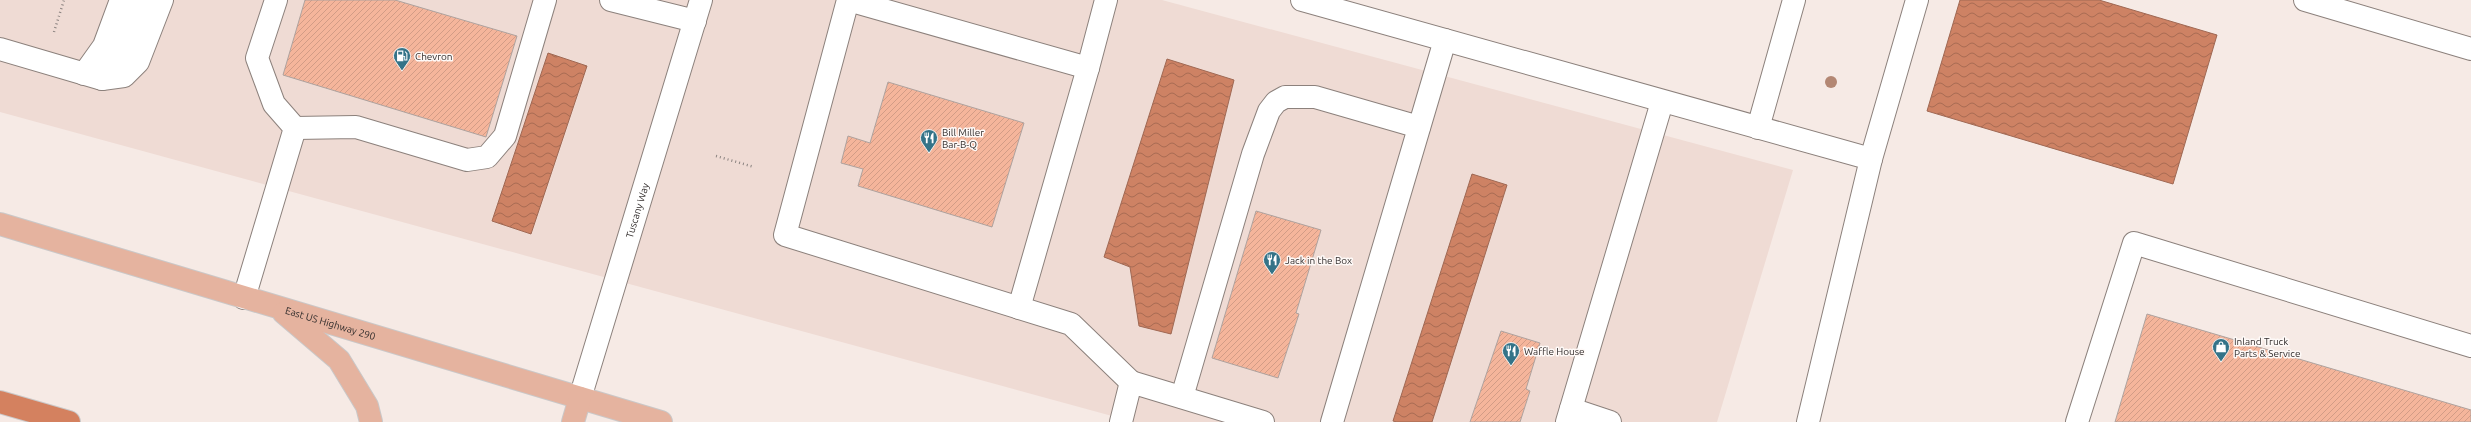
<svg xmlns="http://www.w3.org/2000/svg" width="2471" height="422" font-family="Ubuntu,sans-serif">
  <style>
    .built { fill: #efdbd4 }
    .water { fill: url(#water-waves); stroke: #9f6853 }
    .building { fill: url(#building-hatch); stroke: #aea29e }
    .lines { fill: none; stroke-linecap: round; stroke-linejoin: round }
    .minor-casing { stroke: #8c817c; stroke-width: 24 }
    .major-casing { stroke: #cac8c8; stroke-width: 24 }
    .highway-casing { stroke: #cac8c8; stroke-width: 24 }
    .path { stroke: #8b8380; stroke-width: 2.5; stroke-dasharray: 1 3; stroke-linecap: butt }
    .minor { stroke: #fff; stroke-width: 22 }
    .major { stroke: #e5b39f; stroke-width: 22 }
    .highway { stroke: #d4815f; stroke-width: 22 }
    .tree { fill: #b38773 }
    .labels { text-anchor: middle; dominant-baseline: central; stroke-width: 3; stroke-linejoin: round; paint-order: stroke }
    .poi-label { font-size: 10px; fill: #322d2c; stroke: #fef9f7; text-anchor: start }
    .street-label { font-size: 10px; fill: #322d2c; stroke: #fef9f7 }
  </style>
  <defs>
    <pattern id="water-waves" width="16" height="10" patternUnits="userSpaceOnUse"><rect width="16" height="10" fill="#ce8264"/><path d="M0 5q4-4 8 0t8 0" fill="none" stroke="#a86b53"/></pattern>
    <pattern id="building-hatch" width="6" height="6" patternUnits="userSpaceOnUse"><rect width="6" height="6" fill="#f5b59b"/><path d="M-1 1l2-2M0 6l6-6M5 7l2-2" fill="none" stroke="#d29c86"/></pattern>
  </defs>
  <rect width="100%" height="100%" fill="#f6eae5"/>
  <polygon class="built" points="0,0 1162,0 1793,170 1717,422 1134,422 0,112"/>
  <g class="water">
    <polygon points="1960,0 2099,0 2217,35 2173,184 1927,111"/>
    <polygon points="548,53 587,66 531,234 492,221"/>
    <polygon points="1167,59 1234,80 1171,334 1139,326 1130,267 1104,257"/>
    <polygon points="1472,174 1507,185 1432,422 1397,422 1393,421"/>
  </g>
  <g class="building">
    <polygon points="305,0 395,0 517,36 486,137 283,75"/>
    <polygon points="888,82 1024,123 992,227 858,186 863,169 841,163 848,136 870,143"/>
    <polygon points="1256,211 1321,230 1296,313 1299,314 1278,378 1212,358"/>
    <polygon points="2147,314 2471,410 2471,422 2115,422"/>
    <polygon points="1501,331 1540,343 1526,389 1530,391 1520,422 1470,422"/>
  </g>
  <g class="lines">
    <defs>
      <g id="minor">
        <polyline points="611,0 695,21"/>
        <polyline points="848,0 785,235 1071,324 1131,382"/>
        <polyline points="848,0 1088,68 1106,0"/>
        <polyline points="1302,0 1871,159"/>
        <polyline points="2305,0 2471,49"/>
        <polyline points="0,49 102,79 124,76 138,62 162,0"/>
        <polyline points="84,74 104,46 121,0"/>
        <polyline points="102,79 123,47 141,0"/>
        <polyline points="295,128 356,127 467,160 487,157 505,136 545,0"/>
        <polyline points="1758,128 1794,0"/>
        <polyline points="244,298 295,128 274,104 257,58 276,0"/>
        <polyline points="1019,308 1088,68"/>
        <polyline points="1182,397 1253,154 1269,111 1276,102 1285,97 1315,97 1419,127"/>
        <path id="s1" d="M580 398 701 0"/>
        <polyline points="1571,409 1610,422"/>
        <polyline points="1121,422 1131,382 1263,422"/>
        <polyline points="1332,422 1445,40"/>
        <polyline points="1567,422 1662,102"/>
        <polyline points="1808,422 1871,159 1917,0"/>
        <polyline points="2077,422 2134,243 2471,346"/>
      </g>
      <g id="major">
        <path id="s2" d="M0 224 661 422"/>
        <polyline points="284,313 339,360 367,406 371,422"/>
        <polyline points="573,422 580,398"/>
      </g>
      <polyline id="highway" points="0,402 69,422"/>
    </defs>
    <use href="#minor" class="minor-casing"/>
    <use href="#major" class="major-casing"/>
    <use href="#highway" class="highway-casing"/>
    <g class="path">
      <polyline points="54,32 64,0"/>
      <polyline points="716,156 754,167"/>
    </g>
    <use href="#minor" class="minor"/>
    <use href="#major" class="major"/>
    <use href="#highway" class="highway"/>
  </g>
  <circle class="tree" cx="1831" cy="82" r="6"/>
  <defs>
    <symbol id="fuel-pin" viewBox="-11 -11 22 30"><path d="M0 17L-7.5 6A9.5 9.5 0 1 1 7.5 6Z" fill="#347388" stroke="#fef9f7"/><path d="M-5.5-6h7V0h2V4h1.3V-2.5L3-4.5l.8-.8L6-3V5H2.5V1h-1V6h-7ZM-4.2-4.7v3.2H.2V-4.7Z" fill="#fff"/></symbol>
    <symbol id="restaurant-pin" viewBox="-11 -11 22 30"><path d="M0 17L-7.5 6A9.5 9.5 0 1 1 7.5 6Z" fill="#347388" stroke="#fef9f7"/><path d="M-5-6h1v4h1v-4h1v4h1v-4h1v5L-1.5 .5V6h-2V.5L-5-1ZM5-6V6H3V1.5H1.5Q1.5-4 5-6Z" fill="#fff"/></symbol>
    <symbol id="shop-pin" viewBox="-11 -11 22 30"><path d="M0 17L-7.5 6A9.5 9.5 0 1 1 7.5 6Z" fill="#347388" stroke="#fef9f7"/><path d="M-5-2.5h2.3a2.7 3.5 0 0 1 5.4 0H5L5.5 6h-11ZM-1.5-2.5h3a1.5 2.3 0 0 0-3 0Z" fill="#fff"/></symbol>
  </defs>
  <g fill-rule="evenodd">
    <use href="#fuel-pin" x="392" y="46" width="20" height="27"/>
    <use href="#restaurant-pin" x="919" y="128" width="20" height="27"/>
    <use href="#restaurant-pin" x="1262" y="250" width="20" height="27"/>
    <use href="#shop-pin" x="2211" y="337" width="20" height="27"/>
    <use href="#restaurant-pin" x="1501" y="341" width="20" height="27"/>
  </g>
  <g class="labels">
    <g class="poi-label">
      <text x="415" y="56">Chevron</text>
      <text x="942" y="132">Bill Miller<tspan x="942" dy="12">Bar-B-Q</tspan></text>
      <text x="1285" y="260">Jack in the Box</text>
      <text x="2234" y="341">Inland Truck<tspan x="2234" dy="12">Parts &amp; Service</tspan></text>
      <text x="1524" y="351">Waffle House</text>
    </g>
    <g class="street-label">
      <text stroke="none"><textPath href="#s1" startOffset="196">Tuscany Way</textPath></text>
      <text stroke="none"><textPath href="#s2" startOffset="345">East US Highway 290</textPath></text>
    </g>
  </g>
</svg>
